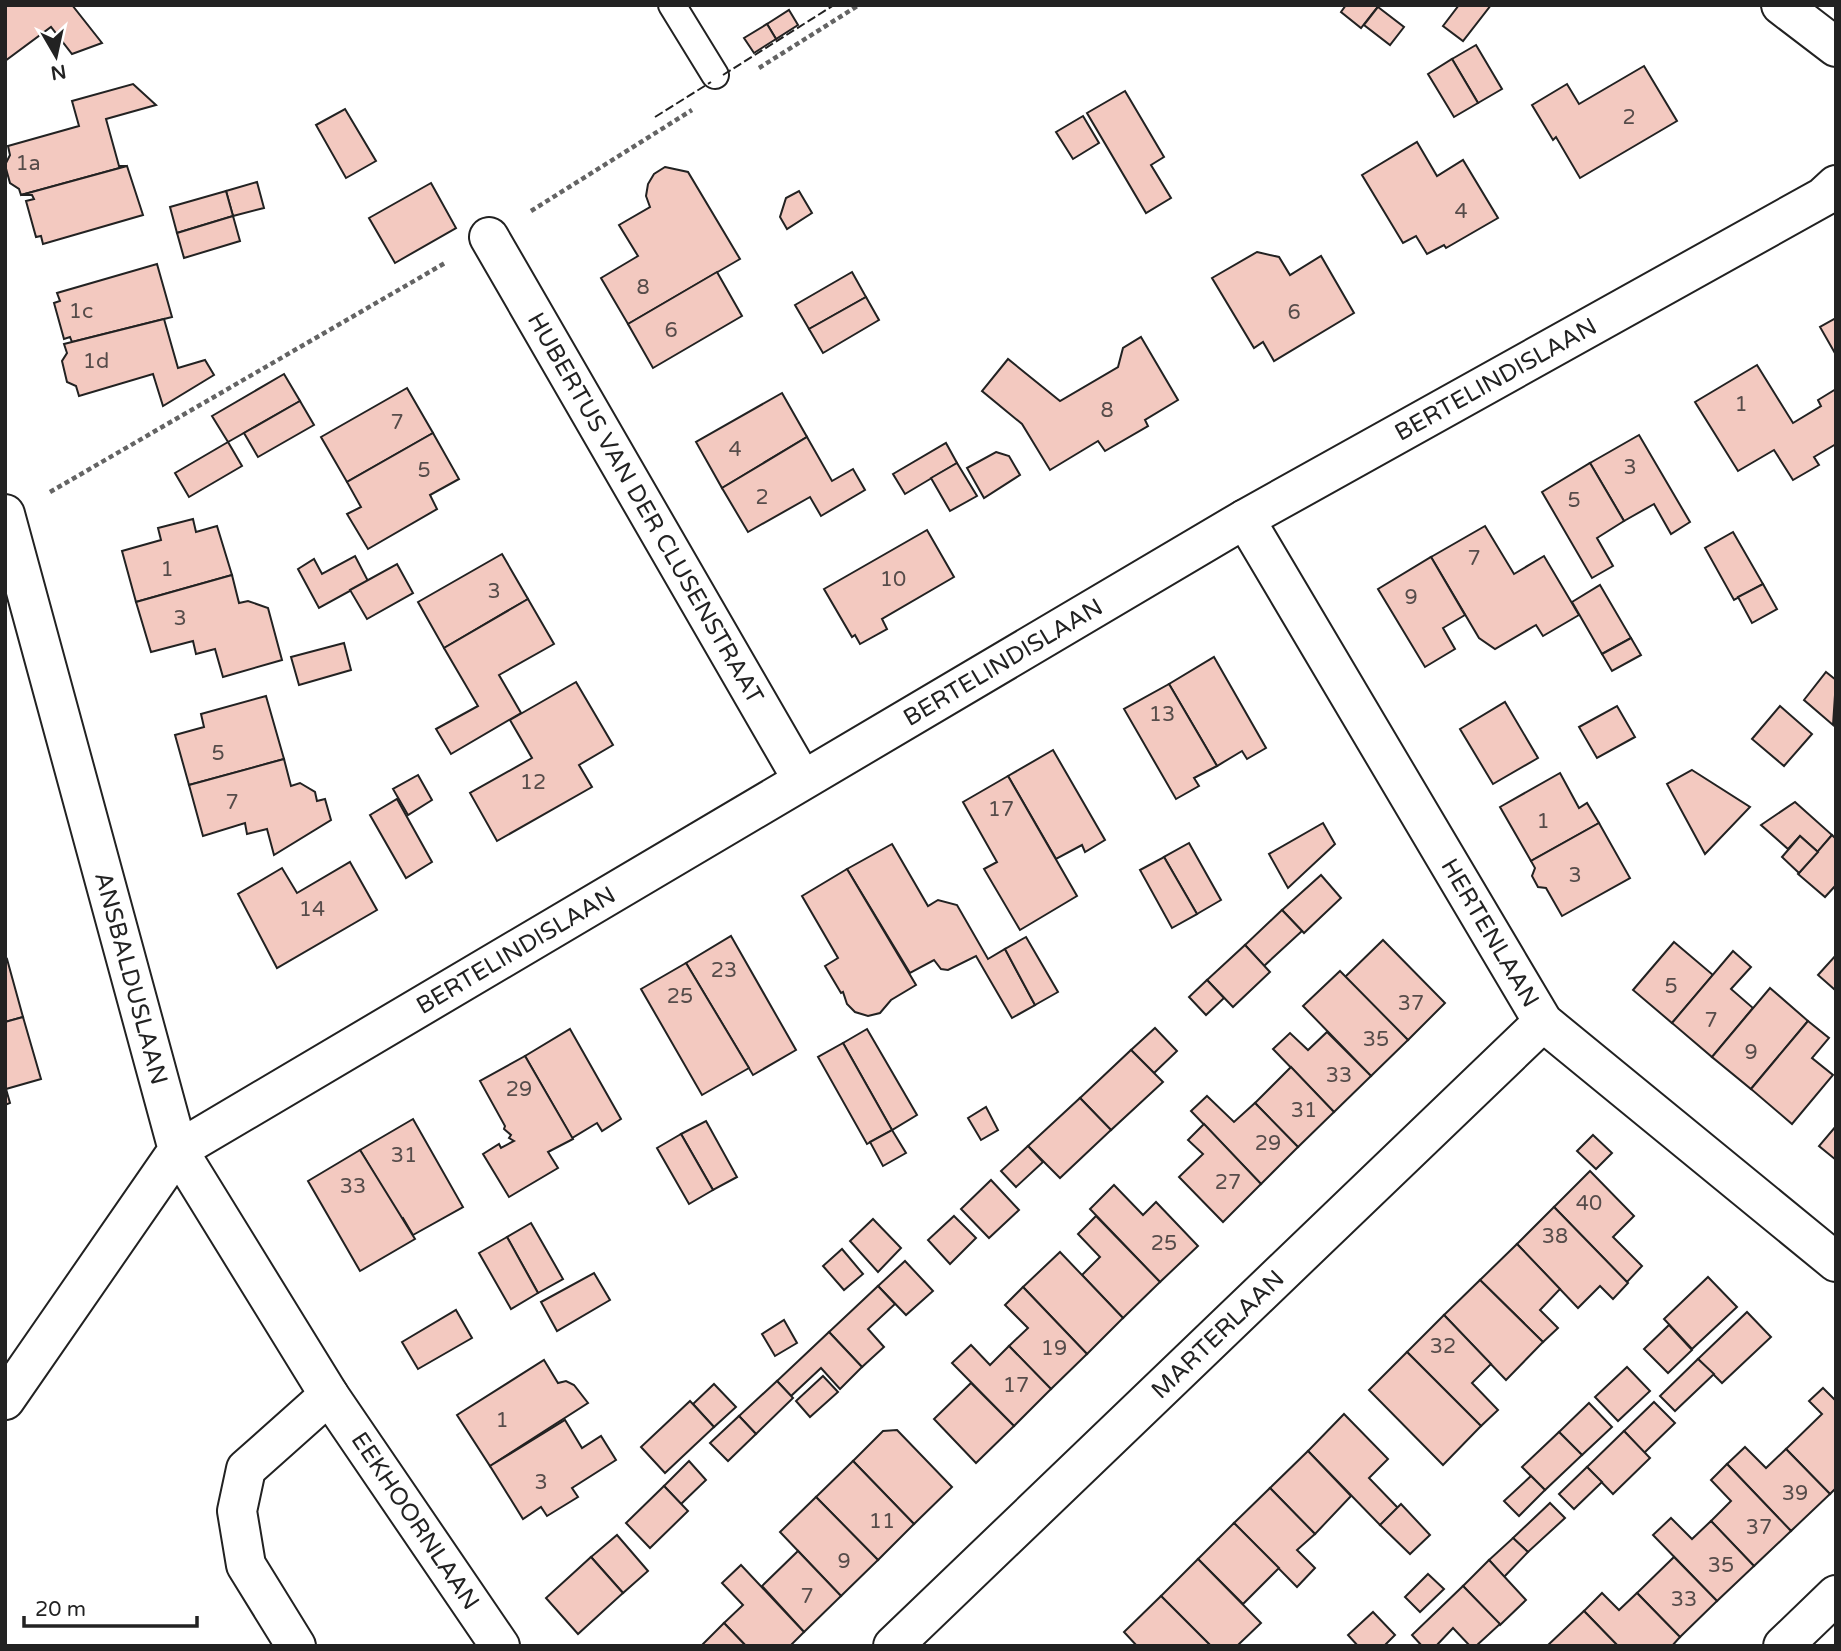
<svg xmlns="http://www.w3.org/2000/svg" width="1841" height="1651" font-family="'Varela Round',sans-serif">
  <style>
    .building { fill: #f3c9c0; stroke: #222; stroke-width: 2 }
    .lines { fill: none; stroke-linecap: round; stroke-linejoin: round }
    .service-casing { stroke: #222; stroke-width: 30 }
    .minor-casing { stroke: #222; stroke-width: 42 }
    .secondary-casing { stroke: #222; stroke-width: 42 }
    .path { stroke: #646464; stroke-width: 4.5; stroke-dasharray: 5 3.5; stroke-linecap: butt }
    .service { stroke: #fff; stroke-width: 26 }
    .minor { stroke: #fff; stroke-width: 38 }
    .secondary { stroke: #fff; stroke-width: 38 }
    .fence { stroke: #222; stroke-width: 2; stroke-dasharray: 9 3.5; stroke-linecap: butt }
    .labels { text-anchor: middle; dominant-baseline: central; stroke-width: 5; stroke-linejoin: round; paint-order: stroke }
    .number-label { font-size: 21px; fill: #564c4a }
    .street-label { font-size: 24px; fill: #222; stroke: #fff }
  </style>
  <rect width="100%" height="100%" fill="#fff"/>
  <g class="building">
    <polygon points="5,5 72,5 102,43 72,54 51,27 5,61"/>
    <polygon points="1346,5 1379,5 1361,28 1341,12"/>
    <polygon points="1459,5 1491,5 1463,41 1443,26"/>
    <polygon points="1378,7 1404,27 1390,45 1364,25"/>
    <polygon points="789,10 798,25 776,39 767,24"/>
    <polygon points="767,24 776,39 754,53 744,38"/>
    <polygon points="1476,45 1502,89 1478,103 1452,59"/>
    <polygon points="1452,59 1478,103 1454,117 1428,74"/>
    <polygon points="1644,66 1677,121 1580,178 1556,137 1553,140 1532,105 1567,84 1579,104"/>
    <polygon points="133,84 156,105 106,119 119,166 127,166 21,195 19,189 10,183 5,165 10,155 8,146 79,126 72,101"/>
    <polygon points="1125,91 1164,157 1151,165 1171,198 1146,213 1087,113"/>
    <polygon points="345,109 376,161 346,178 316,125"/>
    <polygon points="1083,116 1099,143 1073,159 1056,132"/>
    <polygon points="1417,142 1437,176 1463,160 1498,218 1446,248 1444,245 1427,254 1416,236 1403,243 1362,175"/>
    <polygon points="127,166 143,215 43,244 41,236 36,237 26,201 34,199 32,195 21,195"/>
    <polygon points="665,167 688,172 740,259 628,324 601,278 638,256 619,225 650,207 646,196 648,184 654,174"/>
    <polygon points="257,182 264,208 233,216 226,191"/>
    <polygon points="431,183 456,228 395,263 369,218"/>
    <polygon points="226,191 233,216 177,233 170,207"/>
    <polygon points="799,191 812,213 787,229 780,217 786,198"/>
    <polygon points="233,216 240,241 184,258 177,233"/>
    <polygon points="1257,252 1279,257 1290,275 1321,256 1354,313 1274,361 1263,342 1254,348 1212,278"/>
    <polygon points="157,264 172,317 72,342 70,337 64,339 54,303 60,301 57,293"/>
    <polygon points="717,272 742,316 653,368 628,324"/>
    <polygon points="852,272 866,297 809,329 795,305"/>
    <polygon points="866,297 879,320 823,353 809,329"/>
    <polygon points="1836,318 1836,355 1820,327"/>
    <polygon points="164,319 178,368 205,360 214,375 163,406 153,374 79,396 76,386 67,382 62,361 67,353 64,344"/>
    <polygon points="1141,337 1178,400 1145,420 1148,426 1105,451 1098,441 1050,470 1022,424 982,391 1008,359 1060,401 1118,367 1123,348"/>
    <polygon points="1757,365 1793,423 1821,406 1818,400 1836,389 1836,444 1814,457 1819,465 1793,480 1774,450 1738,471 1695,402"/>
    <polygon points="284,374 300,401 228,442 212,416"/>
    <polygon points="407,388 433,433 347,482 321,437"/>
    <polygon points="782,393 807,437 722,488 696,442"/>
    <polygon points="300,401 314,425 258,457 244,433"/>
    <polygon points="433,433 459,479 430,495 437,509 368,549 347,514 361,507 347,482"/>
    <polygon points="1639,435 1690,522 1671,534 1654,504 1624,521 1590,463"/>
    <polygon points="807,437 832,481 853,469 865,490 821,516 810,497 748,532 722,488"/>
    <polygon points="228,442 242,466 189,497 175,473"/>
    <polygon points="946,443 957,463 905,494 893,474"/>
    <polygon points="996,452 1009,456 1020,475 984,498 967,468"/>
    <polygon points="957,463 977,496 950,511 931,478"/>
    <polygon points="1590,463 1624,521 1597,538 1613,566 1592,578 1542,492"/>
    <polygon points="193,519 196,532 217,526 232,575 136,602 122,551 161,540 158,528"/>
    <polygon points="1485,526 1514,574 1544,556 1579,615 1543,636 1536,625 1495,649 1479,638 1431,557"/>
    <polygon points="927,530 954,577 882,619 887,629 860,644 855,635 852,637 824,589"/>
    <polygon points="1733,532 1763,584 1734,600 1705,548"/>
    <polygon points="502,554 528,599 444,648 418,602"/>
    <polygon points="355,556 368,581 319,608 298,569 314,559 322,574"/>
    <polygon points="1431,557 1465,615 1443,628 1455,649 1425,667 1378,589"/>
    <polygon points="397,564 413,593 367,619 350,590"/>
    <polygon points="232,575 239,603 248,601 268,608 282,660 223,677 215,649 196,654 193,641 151,652 136,602"/>
    <polygon points="1763,584 1777,609 1752,623 1738,597"/>
    <polygon points="1600,585 1631,638 1602,654 1572,602"/>
    <polygon points="528,599 554,644 499,675 521,713 451,754 436,729 478,706 444,648"/>
    <polygon points="1631,638 1641,655 1612,671 1602,654"/>
    <polygon points="344,643 351,670 299,685 291,657"/>
    <polygon points="1214,657 1266,748 1247,759 1242,751 1217,766 1169,684"/>
    <polygon points="1826,672 1836,680 1833,725 1804,700"/>
    <polygon points="576,682 613,745 579,765 592,787 497,841 470,793 532,758 510,720"/>
    <polygon points="1169,684 1217,766 1194,778 1199,786 1176,799 1124,709"/>
    <polygon points="266,696 284,759 189,785 175,735 204,727 201,714"/>
    <polygon points="1505,702 1538,758 1493,784 1460,729"/>
    <polygon points="1617,706 1635,737 1597,758 1579,727"/>
    <polygon points="1780,706 1812,734 1784,766 1752,739"/>
    <polygon points="1053,750 1105,840 1085,852 1082,845 1056,859 1008,776"/>
    <polygon points="284,759 291,786 300,783 315,792 317,801 325,799 331,820 274,855 267,829 247,834 245,823 203,836 189,785"/>
    <polygon points="1692,770 1750,807 1705,854 1667,784"/>
    <polygon points="1560,773 1579,808 1587,803 1599,823 1531,861 1500,807"/>
    <polygon points="418,775 432,800 408,815 393,789"/>
    <polygon points="1008,776 1077,896 1020,930 984,869 997,862 963,802"/>
    <polygon points="397,799 432,862 406,878 370,815"/>
    <polygon points="1795,802 1832,835 1818,852 1800,836 1788,849 1761,825"/>
    <polygon points="1323,823 1335,844 1288,888 1269,854"/>
    <polygon points="1599,823 1630,878 1562,916 1546,888 1538,887 1532,876 1535,868 1531,861"/>
    <polygon points="1832,835 1836,839 1836,885 1825,897 1798,874"/>
    <polygon points="1800,836 1818,852 1799,873 1782,857"/>
    <polygon points="1189,843 1221,900 1197,914 1164,857"/>
    <polygon points="892,844 928,906 938,900 957,905 988,959 1005,949 1035,1005 1012,1018 976,956 948,970 941,969 934,960 910,973 847,869"/>
    <polygon points="1164,857 1197,914 1172,928 1140,870"/>
    <polygon points="350,862 377,910 277,968 238,894 282,868 297,893"/>
    <polygon points="847,869 916,985 891,1000 880,1013 868,1016 855,1012 847,1004 843,992 841,993 825,966 838,958 802,896"/>
    <polygon points="1321,875 1341,898 1304,933 1282,910"/>
    <polygon points="1282,910 1302,931 1264,966 1245,945"/>
    <polygon points="731,936 796,1050 753,1075 686,963"/>
    <polygon points="1026,937 1058,992 1035,1005 1005,949"/>
    <polygon points="1383,940 1445,1003 1408,1040 1345,977"/>
    <polygon points="1674,942 1713,975 1672,1023 1633,990"/>
    <polygon points="1245,945 1270,972 1233,1007 1207,980"/>
    <polygon points="1733,951 1751,967 1731,989 1753,1008 1712,1057 1672,1023"/>
    <polygon points="1836,955 1836,988 1834,989 1818,975"/>
    <polygon points="7,959 23,1017 5,1022 5,960"/>
    <polygon points="686,963 749,1068 702,1095 641,989"/>
    <polygon points="1340,971 1408,1040 1371,1076 1303,1006"/>
    <polygon points="1207,980 1224,998 1206,1015 1189,997"/>
    <polygon points="1770,988 1808,1021 1751,1089 1712,1057"/>
    <polygon points="23,1017 41,1079 6,1089 10,1103 5,1105 5,1022"/>
    <polygon points="1808,1021 1829,1038 1812,1058 1833,1075 1792,1124 1751,1089"/>
    <polygon points="1155,1028 1177,1051 1154,1073 1131,1050"/>
    <polygon points="570,1029 621,1119 602,1131 597,1123 572,1138 525,1056"/>
    <polygon points="867,1029 917,1115 892,1130 843,1043"/>
    <polygon points="1327,1032 1371,1076 1334,1112 1273,1049 1290,1033 1308,1050"/>
    <polygon points="843,1043 892,1130 867,1144 818,1057"/>
    <polygon points="1131,1050 1163,1082 1111,1130 1080,1098"/>
    <polygon points="525,1056 573,1139 548,1152 558,1168 509,1197 483,1154 499,1144 501,1148 514,1141 509,1138 511,1135 504,1129 505,1126 480,1081"/>
    <polygon points="1291,1067 1334,1112 1298,1147 1255,1103"/>
    <polygon points="1207,1096 1234,1122 1255,1103 1298,1147 1261,1184 1191,1111"/>
    <polygon points="1080,1098 1111,1130 1060,1178 1028,1146"/>
    <polygon points="986,1107 998,1130 981,1140 968,1118"/>
    <polygon points="413,1119 463,1207 413,1235 403,1218 401,1219 360,1150"/>
    <polygon points="706,1121 737,1177 713,1190 681,1134"/>
    <polygon points="1204,1124 1261,1184 1223,1222 1179,1177 1203,1154 1188,1140"/>
    <polygon points="1836,1126 1836,1160 1819,1146"/>
    <polygon points="892,1130 906,1153 883,1166 870,1142"/>
    <polygon points="681,1134 713,1190 689,1204 657,1148"/>
    <polygon points="1593,1135 1612,1153 1596,1169 1577,1151"/>
    <polygon points="1028,1146 1043,1162 1016,1187 1001,1171"/>
    <polygon points="360,1150 415,1239 360,1271 308,1181"/>
    <polygon points="1590,1171 1634,1216 1613,1237 1642,1266 1627,1282 1554,1207"/>
    <polygon points="991,1180 1019,1210 989,1238 961,1209"/>
    <polygon points="1114,1185 1143,1215 1156,1202 1198,1246 1160,1282 1090,1209"/>
    <polygon points="1554,1207 1628,1283 1613,1299 1600,1286 1578,1308 1517,1244"/>
    <polygon points="954,1216 976,1238 950,1264 928,1240"/>
    <polygon points="1096,1216 1160,1282 1123,1318 1082,1275 1100,1257 1078,1234"/>
    <polygon points="873,1219 901,1248 878,1272 850,1241"/>
    <polygon points="531,1223 563,1279 538,1293 507,1237"/>
    <polygon points="507,1237 538,1293 511,1309 479,1253"/>
    <polygon points="1517,1244 1560,1289 1540,1310 1558,1328 1543,1342 1480,1280"/>
    <polygon points="842,1249 863,1274 844,1290 823,1266"/>
    <polygon points="1060,1252 1123,1318 1087,1354 1023,1287"/>
    <polygon points="905,1261 933,1291 906,1315 878,1286"/>
    <polygon points="594,1273 610,1300 557,1331 541,1302"/>
    <polygon points="1708,1277 1737,1307 1692,1349 1664,1319"/>
    <polygon points="1480,1280 1543,1342 1506,1380 1444,1315"/>
    <polygon points="878,1286 895,1304 868,1329 884,1347 862,1367 829,1332"/>
    <polygon points="1023,1287 1087,1354 1051,1389 1009,1346 1028,1328 1005,1305"/>
    <polygon points="456,1310 472,1338 418,1369 402,1342"/>
    <polygon points="1747,1312 1771,1337 1722,1383 1698,1359"/>
    <polygon points="1444,1315 1491,1364 1472,1383 1498,1410 1481,1426 1407,1352"/>
    <polygon points="784,1320 797,1343 775,1356 762,1334"/>
    <polygon points="1669,1325 1692,1350 1668,1373 1644,1349"/>
    <polygon points="829,1332 862,1367 840,1389 821,1368 791,1396 777,1381"/>
    <polygon points="971,1345 990,1365 1009,1346 1051,1389 1014,1426 952,1363"/>
    <polygon points="1407,1352 1481,1426 1443,1465 1369,1390"/>
    <polygon points="1698,1359 1714,1374 1675,1411 1660,1396"/>
    <polygon points="544,1360 558,1383 566,1381 574,1385 588,1403 490,1466 457,1415"/>
    <polygon points="1627,1367 1650,1391 1618,1421 1595,1397"/>
    <polygon points="823,1376 838,1392 810,1417 796,1401"/>
    <polygon points="777,1381 793,1398 756,1434 739,1416"/>
    <polygon points="971,1383 1014,1426 976,1463 934,1419"/>
    <polygon points="714,1384 736,1407 714,1427 693,1404"/>
    <polygon points="1823,1388 1836,1401 1836,1488 1830,1494 1786,1449 1822,1414 1809,1401"/>
    <polygon points="690,1401 714,1427 665,1473 641,1447"/>
    <polygon points="1654,1402 1675,1423 1644,1453 1624,1431"/>
    <polygon points="1589,1403 1612,1427 1582,1455 1559,1432"/>
    <polygon points="1344,1414 1388,1459 1369,1478 1398,1508 1380,1525 1308,1451"/>
    <polygon points="739,1416 756,1434 728,1461 710,1443"/>
    <polygon points="565,1420 582,1448 601,1436 616,1460 572,1488 578,1497 547,1516 541,1507 523,1519 490,1466"/>
    <polygon points="897,1430 952,1487 914,1524 853,1461 883,1431"/>
    <polygon points="1624,1431 1650,1458 1613,1494 1587,1467"/>
    <polygon points="1559,1432 1582,1455 1545,1490 1522,1467"/>
    <polygon points="1745,1447 1766,1468 1786,1449 1830,1494 1791,1531 1727,1464"/>
    <polygon points="1308,1451 1351,1496 1315,1534 1270,1488"/>
    <polygon points="689,1461 706,1480 681,1504 664,1486"/>
    <polygon points="853,1461 914,1524 878,1560 816,1497"/>
    <polygon points="1727,1464 1791,1531 1754,1566 1711,1521 1731,1501 1711,1480"/>
    <polygon points="1587,1467 1602,1482 1574,1509 1559,1494"/>
    <polygon points="1531,1476 1545,1490 1519,1516 1504,1501"/>
    <polygon points="664,1486 688,1511 650,1548 626,1523"/>
    <polygon points="1270,1488 1315,1534 1297,1550 1315,1568 1297,1587 1234,1523"/>
    <polygon points="816,1497 878,1560 841,1596 780,1532"/>
    <polygon points="1550,1503 1565,1518 1528,1552 1513,1538"/>
    <polygon points="1401,1504 1430,1535 1410,1554 1380,1525"/>
    <polygon points="1671,1518 1692,1539 1711,1521 1754,1566 1717,1601 1653,1535"/>
    <polygon points="1234,1523 1279,1568 1243,1604 1198,1559"/>
    <polygon points="617,1535 648,1571 623,1593 591,1557"/>
    <polygon points="1513,1538 1528,1552 1504,1577 1489,1560"/>
    <polygon points="798,1551 841,1596 804,1632 762,1586"/>
    <polygon points="591,1557 623,1593 578,1634 546,1598"/>
    <polygon points="1674,1557 1717,1601 1680,1637 1637,1593"/>
    <polygon points="1198,1559 1261,1623 1239,1644 1241,1646 1211,1646 1161,1596"/>
    <polygon points="1489,1560 1526,1600 1500,1625 1463,1586"/>
    <polygon points="741,1565 804,1632 790,1646 746,1646 724,1623 743,1605 722,1583"/>
    <polygon points="1428,1574 1444,1589 1420,1612 1405,1597"/>
    <polygon points="1463,1586 1500,1624 1476,1646 1470,1646 1453,1628 1436,1646 1422,1646 1412,1635"/>
    <polygon points="1602,1593 1619,1610 1637,1593 1680,1637 1672,1646 1618,1646 1584,1611"/>
    <polygon points="1161,1596 1211,1646 1137,1646 1124,1632"/>
    <polygon points="1584,1611 1618,1646 1547,1646"/>
    <polygon points="1373,1612 1395,1635 1384,1646 1358,1646 1348,1635"/>
    <polygon points="724,1623 746,1646 701,1646"/>
  </g>
  <g class="lines">
    <defs>
      <polyline id="service" points="672,5 715,75"/>
      <g id="minor">
        <path id="s1" d="M489 237 802 779"/>
        <path id="s2" d="M5 514 178 1150 5 1400"/>
        <path id="s3" d="M1245 519 1543 1022 1836 1262"/>
        <polyline points="296,1646 246,1565 237,1511 246,1469 329,1395"/>
        <path id="s4" d="M500 1646 329 1395 178 1150 1245 519 1823 197 1836 185"/>
        <path id="s5" d="M893 1646 1543 1022"/>
        <polyline points="1783,1646 1836,1595"/>
      </g>
      <polyline id="secondary" points="1781,5 1836,47"/>
    </defs>
    <use href="#service" class="service-casing"/>
    <use href="#minor" class="minor-casing"/>
    <use href="#secondary" class="secondary-casing"/>
    <g class="path">
      <polyline points="759,68 859,5"/>
      <polyline points="531,211 692,110"/>
      <polyline points="50,492 445,263"/>
    </g>
    <use href="#service" class="service"/>
    <use href="#minor" class="minor"/>
    <use href="#secondary" class="secondary"/>
    <g class="fence">
      <polyline points="723,75 834,5"/>
      <polyline points="655,117 711,82"/>
    </g>
  </g>
  <g class="labels">
    <g class="number-label">
      <text x="1629" y="117">2</text>
      <text x="28" y="163">1a</text>
      <text x="1461" y="211">4</text>
      <text x="643" y="287">8</text>
      <text x="81" y="311">1c</text>
      <text x="1294" y="312">6</text>
      <text x="671" y="330">6</text>
      <text x="96" y="361">1d</text>
      <text x="1741" y="404">1</text>
      <text x="1107" y="410">8</text>
      <text x="397" y="422">7</text>
      <text x="735" y="449">4</text>
      <text x="1630" y="467">3</text>
      <text x="424" y="470">5</text>
      <text x="762" y="497">2</text>
      <text x="1574" y="500">5</text>
      <text x="1474" y="558">7</text>
      <text x="167" y="569">1</text>
      <text x="893" y="579">10</text>
      <text x="494" y="591">3</text>
      <text x="1411" y="597">9</text>
      <text x="180" y="618">3</text>
      <text x="1162" y="714">13</text>
      <text x="218" y="753">5</text>
      <text x="533" y="782">12</text>
      <text x="232" y="802">7</text>
      <text x="1001" y="809">17</text>
      <text x="1543" y="821">1</text>
      <text x="1575" y="875">3</text>
      <text x="312" y="909">14</text>
      <text x="724" y="970">23</text>
      <text x="1671" y="986">5</text>
      <text x="680" y="996">25</text>
      <text x="1411" y="1003">37</text>
      <text x="1711" y="1020">7</text>
      <text x="1376" y="1039">35</text>
      <text x="1751" y="1052">9</text>
      <text x="1339" y="1075">33</text>
      <text x="519" y="1089">29</text>
      <text x="1304" y="1110">31</text>
      <text x="1268" y="1143">29</text>
      <text x="404" y="1155">31</text>
      <text x="1228" y="1182">27</text>
      <text x="353" y="1186">33</text>
      <text x="1589" y="1203">40</text>
      <text x="1555" y="1236">38</text>
      <text x="1164" y="1243">25</text>
      <text x="1443" y="1346">32</text>
      <text x="1054" y="1348">19</text>
      <text x="1016" y="1385">17</text>
      <text x="502" y="1420">1</text>
      <text x="541" y="1482">3</text>
      <text x="1795" y="1493">39</text>
      <text x="882" y="1521">11</text>
      <text x="1759" y="1527">37</text>
      <text x="844" y="1561">9</text>
      <text x="1721" y="1565">35</text>
      <text x="807" y="1596">7</text>
      <text x="1684" y="1599">33</text>
    </g>
    <g class="street-label">
      <text stroke="none"><textPath href="#s4" startOffset="2118">BERTELINDISLAAN</textPath></text>
      <text stroke="none"><textPath href="#s1" startOffset="313">HUBERTUS VAN DER CLUSENSTRAAT</textPath></text>
      <text stroke="none"><textPath href="#s4" startOffset="1550">BERTELINDISLAAN</textPath></text>
      <text stroke="none"><textPath href="#s3" startOffset="481">HERTENLAAN</textPath></text>
      <text stroke="none"><textPath href="#s4" startOffset="984">BERTELINDISLAAN</textPath></text>
      <text stroke="none"><textPath href="#s2" startOffset="481">ANSBALDUSLAAN</textPath></text>
      <text stroke="none"><textPath href="#s5" startOffset="450">MARTERLAAN</textPath></text>
      <text transform="translate(415 1521) rotate(56)">EEKHOORNLAAN</text>
    </g>
  </g>
  <rect width="1841" height="1651" fill="none" stroke="#222222" stroke-width="14"/>
  <g transform="translate(56 56) rotate(171)" stroke="#ffffff" stroke-width="5" paint-order="stroke">
  <path d="M0-5L12 26L0 18L-12 26Z" fill="#222222"/>
  <text y="-10" font-size="19" font-weight="bold" text-anchor="middle" fill="#222222">N</text>
  </g>
  <path d="M24 1616v10h173v-10" fill="none" stroke="#222222" stroke-width="3.5"/>
  <text x="35" y="1616" font-size="21" fill="#222222" stroke="#ffffff" stroke-width="5" paint-order="stroke">20 m</text>
</svg>
